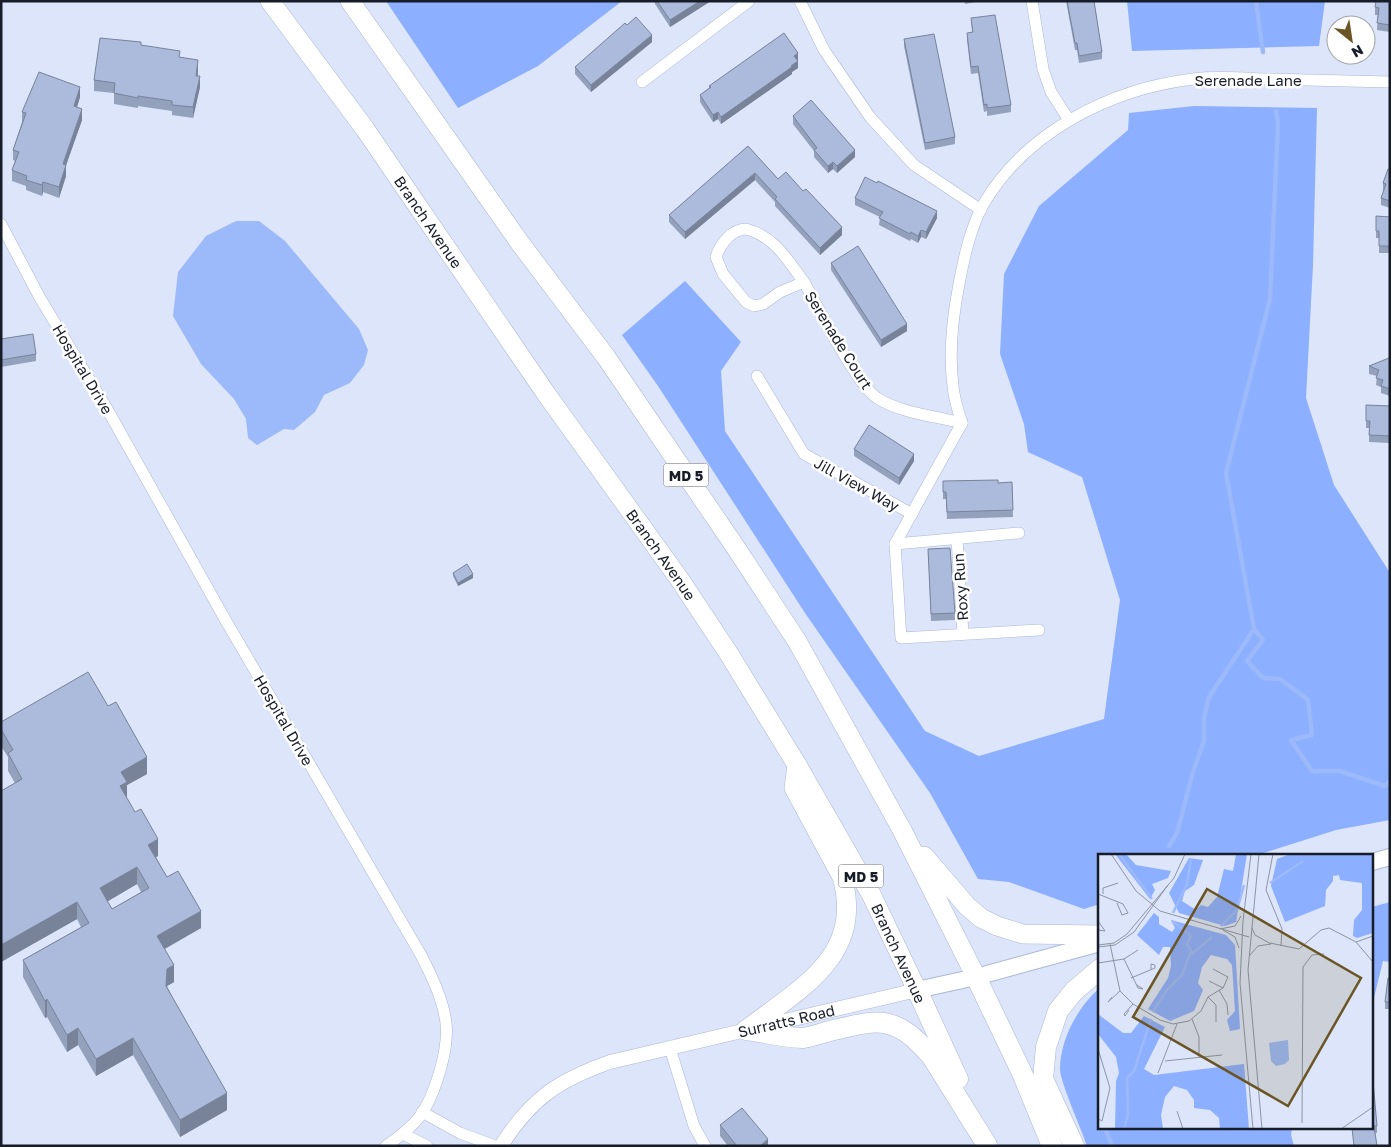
<svg xmlns="http://www.w3.org/2000/svg" width="1391" height="1147" font-family="'Golos Text',sans-serif">
  <style>
    .forest { fill: #8cafff }
    .water { fill: #9cb9f9 }
    .lines { fill: none; stroke-linecap: round; stroke-linejoin: round }
    .stream { stroke: #9cb9f9; stroke-width: 4.5 }
    .minor-casing { stroke: #a9b8d8; stroke-width: 12 }
    .tertiary-casing { stroke: #a9b8d8; stroke-width: 15 }
    .secondary-casing { stroke: #a9b8d8; stroke-width: 18 }
    .trunk-casing { stroke: #a9b8d8; stroke-width: 20 }
    .motorway-casing { stroke: #a9b8d8; stroke-width: 21 }
    .minor { stroke: #fff; stroke-width: 11 }
    .tertiary { stroke: #fff; stroke-width: 14 }
    .secondary { stroke: #fff; stroke-width: 16 }
    .trunk { stroke: #fff; stroke-width: 19 }
    .motorway { stroke: #fff; stroke-width: 20 }
    .wall { fill: #94a1bd; fill-rule: evenodd }
    .shaded-wall { fill: #78839a }
    .building { fill: #acbbdc; stroke: #78839a; fill-rule: evenodd }
    .labels { text-anchor: middle; dominant-baseline: central; stroke-width: 5; stroke-linejoin: round; paint-order: stroke }
    .shield { fill: #fff; stroke: #5d6168; stroke-width: 1 }
    .shield-label { font-size: 14px; font-weight: bold; fill: #171d28 }
    .street-label { font-size: 15px; fill: #171d28; stroke: #fff }
    .inset-river { fill: none; stroke: #9cb9f9; stroke-width: 2.5 }
    .inset-road { fill: none; stroke: #8d95a5; stroke-width: 1 }
    .view { fill: #6b5524; fill-opacity: 0.15; stroke: #6b5524; stroke-width: 2.5 }
    .inset-edge { fill: none; stroke: #171d28; stroke-width: 2.5 }
  </style>
  <rect width="100%" height="100%" fill="#dce5f9"/>
  <g class="forest">
    <polygon points="386,1 622,1 538,66 458,108"/>
    <polygon points="1127,1 1325,1 1319,46 1132,51"/>
    <polygon points="1194,106 1317,108 1313,265 1306,398 1334,485 1390,573 1390,820 1336,830 1254,856 1100,856 1100,904 1084,909 1009,882 978,879 930,793 805,613 658,386 622,335 685,281 741,342 721,371 725,431 925,731 979,756 1104,719 1120,600 1082,477 1028,452 1024,424 1000,354 1004,274 1039,206 1128,130 1129,113"/>
    <polygon points="1390,902 1390,962 1383,961 1372,1006 1372,907"/>
    <path d="M1100 988V1128H1292L1291 1135 1294 1146H1087C1082 1130 1060 1082 1060 1069 1060 1040 1078 1006 1100 988Z"/>
  </g>
  <polygon class="water" points="236,221 259,221 285,241 359,329 368,350 364,365 350,383 324,395 315,412 294,430 284,429 257,445 248,438 246,419 234,399 201,364 173,316 178,272 206,236"/>
  <g class="lines">
    <g class="stream">
      <polyline points="1256,1 1263,52"/>
      <polyline points="1254,629 1263,640 1247,661 1263,678 1280,679 1308,700 1312,735 1291,740 1312,771 1340,771 1385,786 1390,781"/>
      <polyline points="1169,846 1177,833 1193,772 1204,741 1204,717 1209,697 1254,629 1226,473 1270,299 1278,123 1276,111"/>
      <polyline points="1105,1128 1112,1146"/>
    </g>
    <defs>
      <g id="minor">
        <polyline points="800,1 824,50 870,117 914,165 981,210"/>
        <polyline points="1032,1 1043,69 1051,92 1069,120"/>
        <polyline points="642,82 749,1"/>
        <path d="M1 224 40 298 106 407 226 621 421 955C432 977 443 999 446 1023 449 1049 436 1090 423 1112 414 1126 399 1137 386 1146"/>
        <path d="M746 229C774 236 787 259 804 282L780 292 763 304 754 306 746 302 723 274 716 257C720 244 732 229 746 229Z"/>
        <path d="M804 282C818 307 856 384 877 398 901 413 934 416 962 423"/>
        <polyline points="757,376 804,454 912,514"/>
        <path d="M962 423C958 411 954 399 953 386 949 355 953 315 959 284 964 258 970 229 983 205 1026 131 1111 89 1193 79 1216 76 1241 78 1265 79 1307 80 1348 81 1390 82"/>
        <polyline points="962,423 895,544 901,638 1039,630"/>
        <polyline points="957,539 963,634"/>
        <polyline points="895,544 1019,533"/>
        <polyline points="670,1048 694,1126 705,1146"/>
        <polyline points="422,1112 460,1133 495,1146"/>
        <polyline points="403,1134 427,1146"/>
      </g>
      <g id="tertiary">
        <path id="s1" d="M501 1146C531 1098 559 1080 610 1062L917 990"/>
      </g>
      <g id="secondary">
        <polyline points="1372,862 1390,857"/>
        <polyline points="917,990 976,977 1100,943"/>
      </g>
      <g id="trunk">
        <path id="s2" d="M270 1 365 129 547 395 680 580 729 654 797 765 871 894 917 990"/>
        <polyline points="350,1 520,243 606,357 736,548 797,641 902,830 976,977"/>
        <polyline points="924,856 967,906 981,918 997,926 1023,934 1100,935"/>
        <path d="M746 1030C799 989 865 956 842 877L794 788 797 765"/>
      </g>
      <g id="motorway">
        <polyline points="976,977 1022,1073 1052,1146"/>
        <polyline points="917,990 958,1079"/>
        <path d="M746 1030C764 1032 785 1038 803 1038 812 1037 822 1033 830 1031 880 1019 895 1014 932 1057L987 1145"/>
        <polyline points="1074,1146 1043,1079 1046,1047 1058,1011 1074,991 1100,969"/>
      </g>
    </defs>
    <use href="#minor" class="minor-casing"/>
    <use href="#tertiary" class="tertiary-casing"/>
    <use href="#secondary" class="secondary-casing"/>
    <use href="#trunk" class="trunk-casing"/>
    <use href="#motorway" class="motorway-casing"/>
    <use href="#minor" class="minor"/>
    <use href="#tertiary" class="tertiary"/>
    <use href="#secondary" class="secondary"/>
    <use href="#trunk" class="trunk"/>
    <use href="#motorway" class="motorway"/>
  </g>
  <g class="wall">
    <polygon points="655,1 711,1 670,27 655,4"/>
    <polygon points="964,1 981,1 965,4"/>
    <polygon points="1066,1 1094,1 1102,52 1102,59 1079,63 1077,50 1075,50"/>
    <polygon points="1390,1 1390,32 1377,30 1378,15 1375,15 1375,7"/>
    <polygon points="971,18 1011,105 1011,112 987,116 987,111 984,112 978,73 971,74 967,40 967,33 972,32"/>
    <polygon points="627,25 652,42 591,92 575,74 575,67"/>
    <polygon points="904,39 955,137 955,144 925,150 904,46"/>
    <polygon points="141,45 180,57 198,71 198,76 200,87 193,118 172,115 172,111 138,106 138,108 114,104 114,93 94,91 94,80"/>
    <polygon points="797,60 798,68 792,72 792,74 721,124 718,119 713,122 700,102 700,95 709,88 709,86 798,60"/>
    <polygon points="80,97 77,107 82,120 66,165 66,176 59,198 43,192 42,196 26,190 26,186 12,181 12,170 15,161 13,160 13,150 22,122 22,112"/>
    <polygon points="793,116 855,157 837,173 833,169 828,173 814,157 814,151 793,124"/>
    <polygon points="748,146 778,179 842,235 820,255 775,206 775,202 755,180 685,239 669,222 669,215"/>
    <polygon points="1390,169 1390,208 1381,205 1381,198 1384,190 1383,190 1383,183"/>
    <polygon points="855,198 937,218 926,239 921,237 918,243 911,239 910,241 879,225 880,217 855,205"/>
    <polygon points="1376,216 1390,217 1390,253 1379,253 1379,238 1376,238"/>
    <polygon points="831,263 907,331 881,347 831,270"/>
    <polygon points="1,339 36,354 36,361 1,367"/>
    <polygon points="1390,358 1390,396 1381,393 1381,387 1376,385 1377,376 1369,374 1369,366"/>
    <polygon points="1366,405 1390,406 1390,443 1369,442 1369,428 1366,428"/>
    <polygon points="854,449 914,461 899,485 854,456"/>
    <polygon points="943,481 998,483 1012,482 1013,517 947,519 946,499 943,499"/>
    <polygon points="928,549 955,613 955,620 931,621"/>
    <polygon points="453,573 473,578 458,586 453,576"/>
    <path d="M1 722 147 774 127 785V798L158 856 156 857 167 877 201 928 165 949 174 982 167 986 227 1110 180 1137 133 1055 96 1076 78 1045 67 1052 47 1017 45 1018 23 977V960L81 927 77 919 1 962V791L15 783 8 771V757L1 746ZM137 884 141 892 112 909 107 901Z"/>
    <polygon points="1390,978 1390,1009 1385,1009 1385,1002"/>
    <polygon points="1372,1070 1377,1126 1377,1133 1375,1133 1377,1146 1354,1146 1352,1128 1372,1128"/>
    <polygon points="720,1125 768,1146 728,1146 720,1136"/>
  </g>
  <g class="shaded-wall">
    <polygon points="700,1 711,1 670,27 670,20"/>
    <polygon points="652,35 652,42 591,92 591,85"/>
    <polygon points="798,53 798,60 794,63 794,56"/>
    <polygon points="198,60 198,71 196,87 196,76"/>
    <polygon points="798,61 798,68 792,72 792,74 721,124 721,117"/>
    <polygon points="200,76 200,87 193,118 193,107"/>
    <polygon points="80,87 80,97 74,117 74,106"/>
    <polygon points="82,109 82,120 63,174 63,164"/>
    <polygon points="718,112 718,119 713,122 713,115"/>
    <polygon points="855,150 855,157 837,173 837,166"/>
    <polygon points="833,162 833,169 828,173 828,166"/>
    <polygon points="66,165 66,176 59,198 59,187"/>
    <polygon points="755,173 755,180 685,239 685,232"/>
    <polygon points="43,182 43,192 42,196 42,185"/>
    <polygon points="937,211 937,218 926,239 926,232"/>
    <polygon points="842,227 842,235 820,255 820,248"/>
    <polygon points="921,230 921,237 918,243 918,236"/>
    <polygon points="907,324 907,331 881,347 881,340"/>
    <polygon points="914,454 914,461 899,485 899,478"/>
    <polygon points="473,574 473,578 458,586 458,583"/>
    <polygon points="147,757 147,774 127,785 127,799 120,786 121,772"/>
    <polygon points="158,839 158,856 148,862 148,845"/>
    <polygon points="137,867 137,884 100,906 100,888"/>
    <polygon points="77,902 77,919 1,962 1,945"/>
    <polygon points="201,911 201,928 157,953 157,936"/>
    <polygon points="174,965 174,982 167,986 166,986 167,969"/>
    <polygon points="47,999 47,1017 45,1018 45,1001"/>
    <polygon points="78,1028 78,1045 67,1052 67,1035"/>
    <polygon points="133,1038 133,1055 96,1076 96,1059"/>
    <polygon points="227,1093 227,1110 180,1137 180,1120"/>
    <polygon points="768,1139 768,1146 760,1146"/>
  </g>
  <g class="building">
    <polygon points="657,1 700,1 670,20"/>
    <polygon points="1067,1 1094,1 1102,52 1079,56 1077,43 1075,43"/>
    <polygon points="1376,1 1390,1 1390,25 1377,23 1379,8 1375,7"/>
    <polygon points="995,15 1011,105 987,108 987,104 984,105 978,66 971,67 967,33 973,32 971,18"/>
    <polygon points="636,17 652,35 591,85 575,67 625,23 627,25"/>
    <polygon points="784,33 798,53 794,56 798,61 791,66 792,67 721,117 718,112 713,115 700,95 711,87 709,86"/>
    <polygon points="934,34 955,137 925,143 904,39"/>
    <polygon points="100,38 141,42 141,45 180,51 179,57 198,60 196,76 200,76 193,107 172,105 172,101 138,96 138,98 114,93 115,83 94,80"/>
    <polygon points="39,72 80,87 74,106 82,109 63,164 66,165 59,187 43,182 42,185 26,180 27,176 12,170 19,152 13,150 26,113 22,112"/>
    <polygon points="811,100 855,150 837,166 833,162 828,166 814,150 817,148 793,116"/>
    <polygon points="748,146 778,179 786,172 803,191 806,189 842,227 820,248 775,199 777,197 755,173 685,232 669,215"/>
    <polygon points="1388,169 1390,169 1390,201 1381,198 1386,184 1383,183"/>
    <polygon points="865,177 877,183 878,181 937,211 926,232 921,230 918,236 911,232 910,234 879,218 883,212 855,198"/>
    <polygon points="1376,216 1390,217 1390,246 1379,246 1379,231 1376,231"/>
    <polygon points="858,246 907,324 881,340 831,263"/>
    <polygon points="33,334 36,354 1,360 1,339"/>
    <polygon points="1389,358 1390,358 1390,389 1381,386 1383,380 1376,378 1379,370 1369,366"/>
    <polygon points="1366,405 1390,406 1390,436 1369,435 1370,421 1366,421"/>
    <polygon points="869,425 914,454 899,478 854,449"/>
    <polygon points="998,480 998,483 1012,482 1013,510 947,512 946,492 943,492 943,481"/>
    <polygon points="950,548 955,613 931,614 928,549"/>
    <polygon points="467,564 473,574 458,583 453,573"/>
    <path d="M88 672 108 706 116 702 147 757 121 772 127 782 120 786 135 812 141 809 158 839 148 845 167 877 178 871 201 911 157 936 174 965 167 969 166 986 227 1093 180 1120 133 1038 96 1059 78 1028 67 1035 47 999 45 1001 23 960 89 923 77 902 1 945V791L22 779 8 753 13 750 1 729V722ZM137 867 149 888 112 909 100 888Z"/>
    <polygon points="1388,978 1390,978 1390,1002 1385,1002"/>
    <polygon points="1372,1070 1377,1126 1374,1126 1377,1146 1354,1146 1352,1128 1372,1128"/>
    <polygon points="742,1108 768,1139 760,1146 737,1146 720,1125"/>
  </g>
  <g class="labels">
    <g class="shield">
      <rect x="663.5" y="463.5" width="45" height="23" rx="4"/>
      <rect x="838.5" y="864.5" width="45" height="23" rx="4"/>
    </g>
    <g class="shield-label">
      <text x="686" y="475">MD 5</text>
      <text x="861" y="876">MD 5</text>
    </g>
    <g class="street-label">
      <text x="1248" y="80">Serenade Lane</text>
      <text stroke="none"><textPath href="#s2" startOffset="272">Branch Avenue</textPath></text>
      <text transform="translate(839 340) rotate(58)">Serenade Court</text>
      <text transform="translate(83 369) rotate(59)">Hospital Drive</text>
      <text transform="translate(857 484) rotate(29)">Jill View Way</text>
      <text stroke="none"><textPath href="#s2" startOffset="678">Branch Avenue</textPath></text>
      <text transform="translate(960 587) rotate(-94)">Roxy Run</text>
      <text transform="translate(284 720) rotate(60)">Hospital Drive</text>
      <text transform="translate(899 953) rotate(65)">Branch Avenue</text>
      <text stroke="none"><textPath href="#s1" startOffset="322">Surratts Road</textPath></text>
    </g>
  </g>
  <g transform="translate(1098 854)">
    <rect width="275" height="275" fill="#dce5f9"/>
    <path d="M17 0H28L38 11 73 17 70 24 54 30 57 36 52 45ZM138 0H149L138 68 127 72 81 59 71 39 91 4 105 6 96 31 87 37 84 47 98 56 103 51 110 53 119 43 126 15 135 17ZM192 0H275V79L259 84 255 82 256 66 264 56V29L242 26 241 21 235 22V27L228 36 227 52 187 68 173 32 179 5ZM56 59 61 63V70L74 78 77 74 73 66 128 81 137 91 142 175 132 177 129 166 137 157 134 111 129 105 113 101 104 113 100 129 105 136 96 157 72 167 50 155 70 124 73 112 72 93H65L61 101 39 81ZM0 160 25 179H33L46 162 67 173 46 215 56 221 146 210 151 275H122L121 264 112 256 96 254V246L89 236 76 232 67 243 63 261 65 275H17L18 227 21 219 18 203 0 180Z" fill="#8cafff"/>
    <path d="M190 186 191 206 187 210 178 212 173 207 171 189Z" fill="#9cb9f9"/>
    <path class="inset-river" d="M21 0 54 45M172 29 205 7M75 59 89 30 93 5M74 67 93 82 89 90 94 98 91 100M123 72 139 56 146 31M55 158 68 137 84 121 91 102 114 83M26 275 30 260 29 224 36 217 53 165"/>
    <path class="inset-road" d="M13 0 38 37 62 57 151 83M95 0H115M153 0 145 67 142 129 155 275M161 0 150 116 164 275M175 0 168 36 184 75 183 92M0 40 25 50 30 59 24 61 19 49M5 40V34L20 29M0 67 7 77 0 76M154 74 157 81 173 90M122 75 137 72 143 62M125 76 137 83 141 94M258 88 275 82M172 89 201 95 223 76 231 74 258 88 275 108M12 90 22 137 35 150 62 166 75 170 91 167 103 157 110 143M0 91 16 89 29 80 76 24 87 0M0 93 17 91 36 78 70 31M152 101 160 92 173 90M26 105 40 134 45 135 39 131M0 109 26 105 40 96M33 124 57 114V111L53 110V115M111 127 125 134M121 136 129 150 130 161M14 143 10 148 22 137M110 143 125 134 130 123 115 115M110 143 118 151V168M31 156 27 162 26 160 35 150M94 165 101 183V204M0 195 12 234 4 267 0 265M67 207 124 201M60 219 79 170M79 257 85 275M204 269 205 113 214 101 226 100M243 275 275 253"/>
    <path class="view" d="M109 35 263 124 190 252 35 163Z"/>
    <rect width="275" height="275" class="inset-edge"/>
  </g>
  <rect width="1391" height="1147" fill="none" stroke="#171d28" stroke-width="5"/>
  <g transform="translate(1351 40) rotate(150)"><circle r="24" fill="#ffffff" stroke="#a2a5a9"/>
  <path d="M0-4L9 19L0 12L-9 19Z" fill="#6b5524"/>
  <text y="-8" font-size="14" font-weight="bold" text-anchor="middle" fill="#171d28">N</text>
  </g>
</svg>
